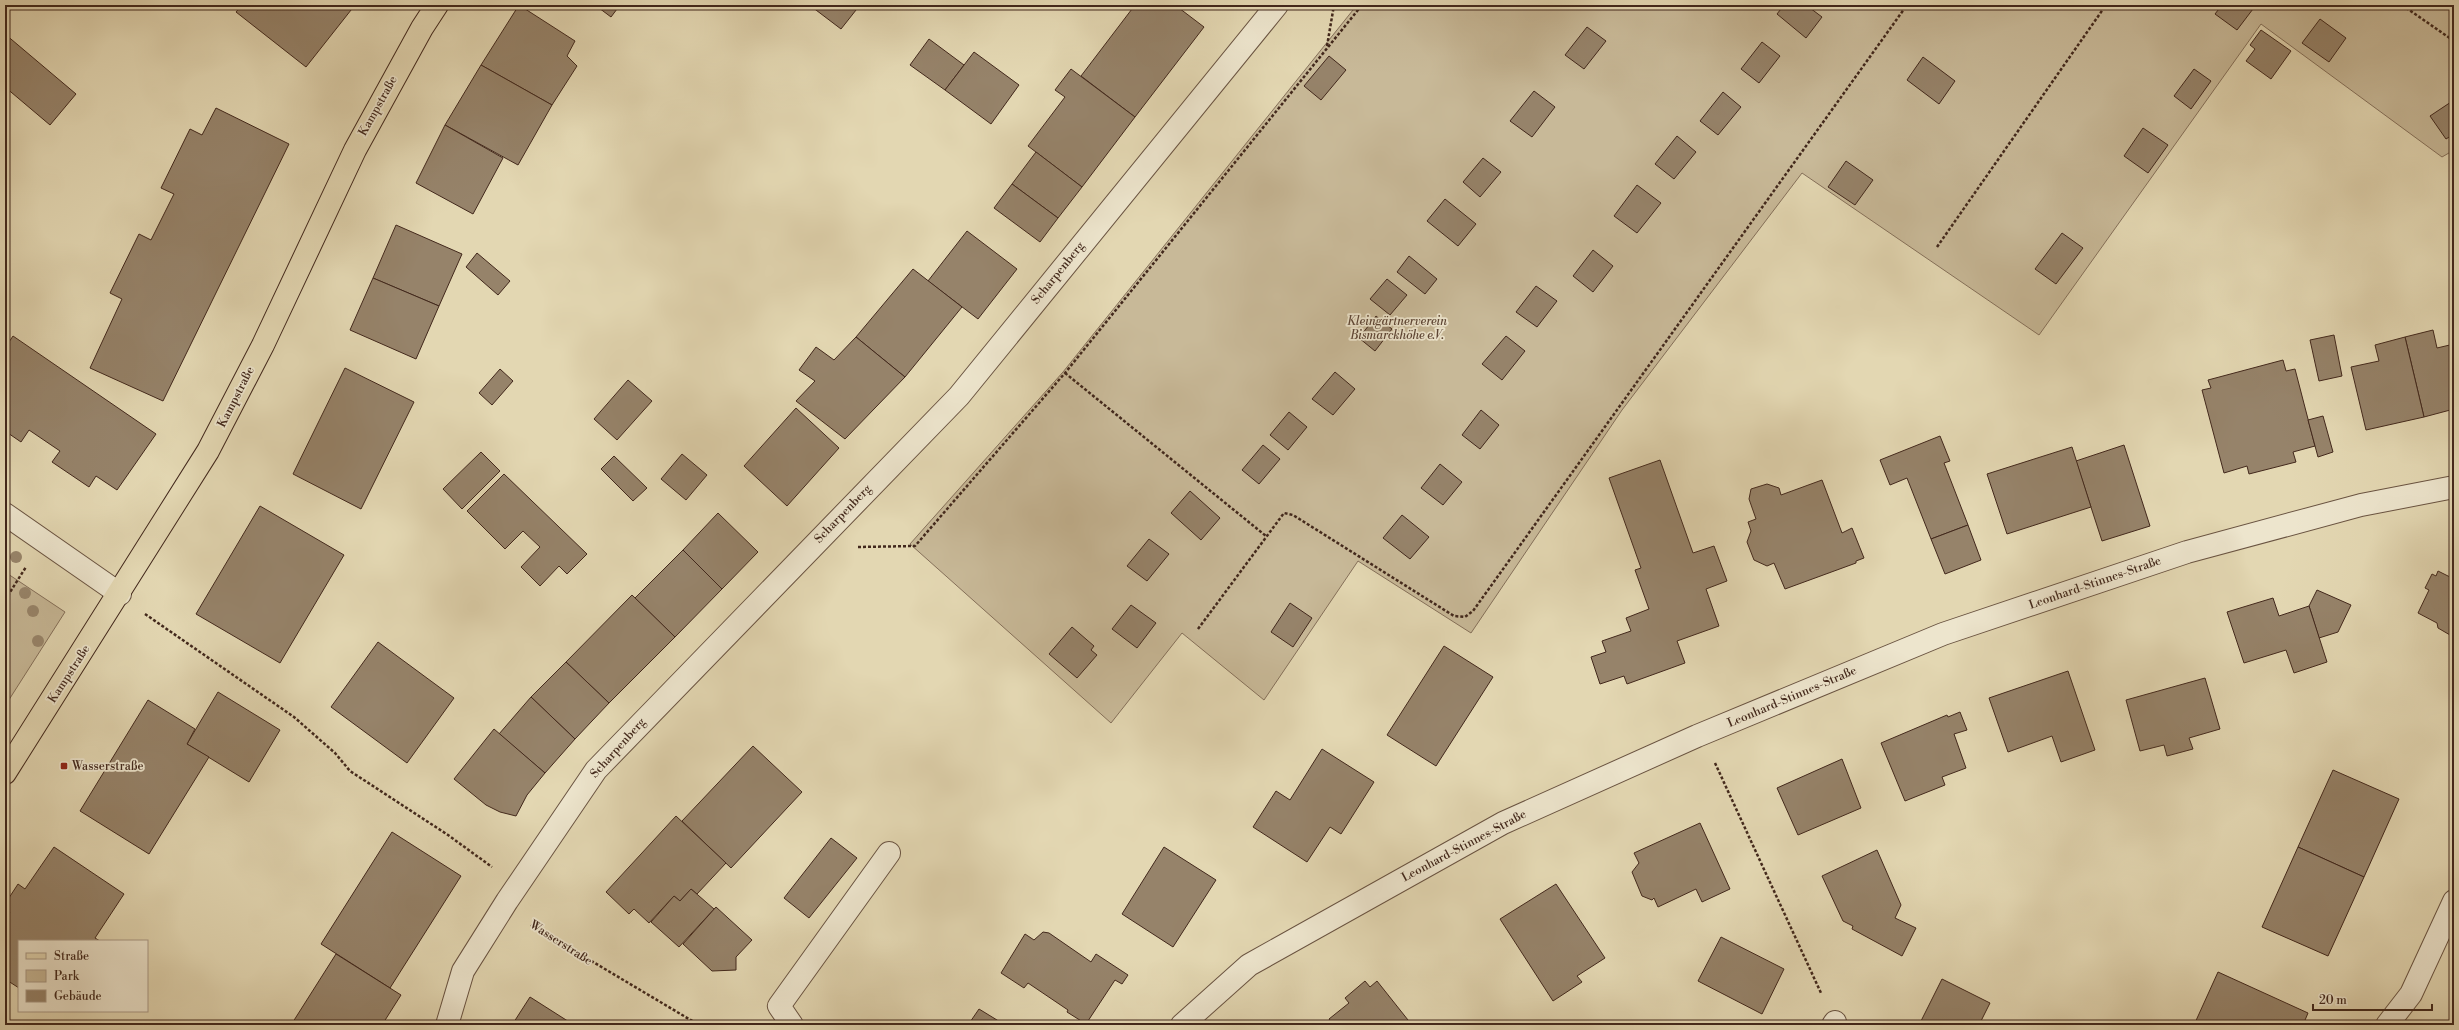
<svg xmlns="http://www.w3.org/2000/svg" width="2459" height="1030" font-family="'Libre Bodoni',serif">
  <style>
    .green { fill: #c8b998; stroke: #85705a }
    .building { fill: #96836a; stroke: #42281c }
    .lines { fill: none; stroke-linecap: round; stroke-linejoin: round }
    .minor-casing { stroke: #6a5442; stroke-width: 24 }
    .major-casing { stroke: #42281c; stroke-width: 24 }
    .path { stroke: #42281c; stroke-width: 2.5; stroke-dasharray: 3 2; stroke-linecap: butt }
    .minor { stroke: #ede5cd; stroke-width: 22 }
    .major { stroke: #e3d7b2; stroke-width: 22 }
    .tree { fill: #99876d }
    .poi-dot { fill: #8f2418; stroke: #ede5cd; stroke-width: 1.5 }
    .labels { text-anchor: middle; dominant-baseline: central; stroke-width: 3.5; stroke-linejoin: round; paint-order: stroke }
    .street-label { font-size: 12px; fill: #42281c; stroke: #ede5cd }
    .park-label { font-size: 12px; font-style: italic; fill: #5d4535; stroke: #ede5cd }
    .poi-label { font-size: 12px; fill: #42281c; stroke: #ede5cd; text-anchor: start }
  </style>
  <rect width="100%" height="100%" fill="#e3d7b2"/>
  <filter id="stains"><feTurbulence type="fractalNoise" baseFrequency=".005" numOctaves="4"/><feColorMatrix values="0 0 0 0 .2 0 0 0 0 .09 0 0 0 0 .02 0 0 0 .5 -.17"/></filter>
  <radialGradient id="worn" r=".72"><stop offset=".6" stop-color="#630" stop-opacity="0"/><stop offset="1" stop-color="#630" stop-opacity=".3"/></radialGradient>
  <g class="green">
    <polygon points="1357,5 2454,5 2454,150 2442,157 2261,24 2039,335 1802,173 1622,410 1471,633 1358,561 1264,700 1182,633 1111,723 910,544 1063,372"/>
    <polygon points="5,572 65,612 5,706"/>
  </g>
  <g class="building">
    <polygon points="242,5 355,5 306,67 236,12"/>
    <polygon points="519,5 575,41 567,56 577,66 552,105 481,65"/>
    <polygon points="595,5 620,5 611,17"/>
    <polygon points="814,5 860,5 841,29 812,7"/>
    <polygon points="1135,5 1175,5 1204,27 1135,117 1081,76"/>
    <polygon points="1629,5 1637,5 1634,9"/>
    <polygon points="1784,5 1806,5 1822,17 1806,38 1777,14"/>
    <polygon points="2222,5 2256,5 2237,30 2215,14"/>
    <polygon points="2320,19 2346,38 2329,62 2302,43"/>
    <polygon points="1587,27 1606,41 1584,69 1565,55"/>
    <polygon points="2261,30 2291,51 2271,79 2246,61 2255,49 2250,45"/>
    <polygon points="5,34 76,94 50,125 5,87"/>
    <polygon points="929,39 964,65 945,90 910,65"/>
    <polygon points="1762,42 1780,56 1759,83 1741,69"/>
    <polygon points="974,52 1019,85 991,124 945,90"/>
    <polygon points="1329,56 1346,70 1321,100 1304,86"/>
    <polygon points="1923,57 1955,81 1939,104 1907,80"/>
    <polygon points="481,65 552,105 518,165 445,125"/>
    <polygon points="1071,69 1135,117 1082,187 1028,146 1065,97 1055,90"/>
    <polygon points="2194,69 2211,81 2191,109 2174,96"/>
    <polygon points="1534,91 1555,107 1532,137 1510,121"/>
    <polygon points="1723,92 1741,107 1718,135 1700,121"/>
    <polygon points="2454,100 2454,134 2446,139 2430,116"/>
    <polygon points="216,108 289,144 163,401 90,368 122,299 110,293 139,234 151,240 174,194 161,188 190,129 202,135"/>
    <polygon points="445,125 503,158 473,214 416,183"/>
    <polygon points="2143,128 2168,145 2148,173 2124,156"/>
    <polygon points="1677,136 1696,152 1674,179 1655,164"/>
    <polygon points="1036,152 1082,187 1058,218 1012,184"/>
    <polygon points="1483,158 1501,172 1480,197 1463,182"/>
    <polygon points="1846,161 1873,180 1855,205 1828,187"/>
    <polygon points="1012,184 1058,218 1040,242 994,208"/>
    <polygon points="1637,185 1661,203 1637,233 1614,216"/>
    <polygon points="1445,199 1476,224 1458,246 1427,221"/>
    <polygon points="396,225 462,254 439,306 373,278"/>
    <polygon points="967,231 1017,269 978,319 928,281"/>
    <polygon points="2062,233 2083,248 2056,284 2035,269"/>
    <polygon points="1593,250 1613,266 1593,292 1573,276"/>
    <polygon points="477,253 510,281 498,295 466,267"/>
    <polygon points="1409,256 1437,279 1425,294 1397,272"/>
    <polygon points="913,269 962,307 905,377 856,337"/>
    <polygon points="373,278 439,306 416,359 350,330"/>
    <polygon points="1387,279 1407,295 1390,315 1370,299"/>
    <polygon points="1536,286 1557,301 1537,327 1516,312"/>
    <polygon points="1376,316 1392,329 1375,351 1359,338"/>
    <polygon points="2433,330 2437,348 2454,344 2454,409 2424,417 2405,337"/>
    <polygon points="2334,335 2342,376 2319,381 2310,340"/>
    <polygon points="13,336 156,434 117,490 96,476 89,487 52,462 60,451 29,430 21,442 5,431 5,348"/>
    <polygon points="1506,336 1525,351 1502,380 1482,364"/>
    <polygon points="856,337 905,377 845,439 796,401 815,381 799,370 816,347 834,360"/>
    <polygon points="2405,337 2424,417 2366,430 2351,367 2379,361 2375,345"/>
    <polygon points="2283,360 2286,371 2295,369 2315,446 2293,452 2296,462 2249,474 2247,466 2224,473 2202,390 2211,388 2208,380"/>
    <polygon points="345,368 414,402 361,509 293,474"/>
    <polygon points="500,369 513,381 492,405 479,393"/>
    <polygon points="1335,372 1355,389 1333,415 1312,399"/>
    <polygon points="628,380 652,401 617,440 594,419"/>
    <polygon points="796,408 839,448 787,506 744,466"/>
    <polygon points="1481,410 1499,425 1480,449 1462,435"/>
    <polygon points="1289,412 1307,427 1288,450 1270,435"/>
    <polygon points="2323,416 2333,452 2318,457 2308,420"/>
    <polygon points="1940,436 1950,461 1944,463 1968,525 1931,539 1907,478 1890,485 1880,460"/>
    <polygon points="1263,445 1280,459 1259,484 1242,470"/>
    <polygon points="2124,445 2150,526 2102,541 2076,461"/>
    <polygon points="2072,447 2091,507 2007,534 1987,474"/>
    <polygon points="481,452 500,471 462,509 443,489"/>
    <polygon points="682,454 707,475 686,500 661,479"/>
    <polygon points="614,456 647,488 633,501 601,469"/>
    <polygon points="1660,460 1693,553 1714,546 1727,581 1706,589 1719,626 1677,641 1685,663 1627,684 1624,676 1600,684 1591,657 1606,652 1602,641 1631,631 1626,618 1649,609 1635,570 1641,568 1609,478"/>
    <polygon points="1440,464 1462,482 1443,505 1421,488"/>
    <polygon points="504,474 587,554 567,574 559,566 540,586 521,567 540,547 523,531 505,549 467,511"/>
    <polygon points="1822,480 1842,533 1852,528 1864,558 1856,561 1856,563 1785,589 1774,563 1767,566 1754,560 1747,542 1751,531 1748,522 1756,519 1749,499 1751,489 1767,484 1779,488 1781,495"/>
    <polygon points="1190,491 1220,518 1201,540 1171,513"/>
    <polygon points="260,506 344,555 280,663 196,614"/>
    <polygon points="718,513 758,552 722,589 683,550"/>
    <polygon points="1402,515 1429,537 1410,559 1383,538"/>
    <polygon points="1968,525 1981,560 1945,574 1931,539"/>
    <polygon points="1149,539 1169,554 1147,581 1127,566"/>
    <polygon points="683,550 722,589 675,637 635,598"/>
    <polygon points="2438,571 2454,579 2454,633 2450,635 2438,628 2437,623 2418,613 2429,590 2425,588 2432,574 2436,576"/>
    <polygon points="2317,590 2351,605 2338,632 2319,638 2309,606"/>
    <polygon points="632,595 675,637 609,703 566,662"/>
    <polygon points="2273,598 2279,616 2309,606 2327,662 2294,673 2286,650 2244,663 2227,612"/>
    <polygon points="1290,603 1312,618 1293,647 1271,632"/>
    <polygon points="1131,605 1156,623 1137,648 1112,629"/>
    <polygon points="1072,627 1094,646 1091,650 1097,655 1077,678 1049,654"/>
    <polygon points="378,642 454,698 407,763 331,707"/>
    <polygon points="1444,646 1493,677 1436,766 1387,735"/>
    <polygon points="566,662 609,703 575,739 531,697"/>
    <polygon points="2068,671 2095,750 2061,762 2052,736 2008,752 1989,698"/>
    <polygon points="2205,678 2220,729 2189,738 2193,749 2167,756 2164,745 2140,751 2126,700"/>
    <polygon points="218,692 280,730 249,782 187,744"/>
    <polygon points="531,697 575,739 545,773 499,734"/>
    <polygon points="148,700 195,729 187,744 209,757 149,854 80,811"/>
    <polygon points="1960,712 1967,730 1954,734 1966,768 1942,777 1945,785 1905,801 1881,743 1947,715 1948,717"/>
    <polygon points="494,729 545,773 527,795 516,816 500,812 486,805 454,779"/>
    <polygon points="753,746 802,792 731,868 682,821"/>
    <polygon points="1322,749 1374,782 1341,834 1330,827 1307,862 1253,827 1276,791 1290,800"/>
    <polygon points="1842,759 1861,808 1798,835 1777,788"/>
    <polygon points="2333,770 2399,799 2364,877 2298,847"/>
    <polygon points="676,816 726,863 697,894 691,889 680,901 674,896 649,923 634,909 629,914 606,892"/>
    <polygon points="1700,823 1730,889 1702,902 1696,889 1658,907 1654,898 1652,900 1642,896 1632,872 1639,863 1634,853"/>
    <polygon points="392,832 461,876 390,988 321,944"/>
    <polygon points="831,838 857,858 809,918 784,898"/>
    <polygon points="54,847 124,894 95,938 100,941 19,941 19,988 5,979 5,919 10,912 5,909 5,904 18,884 25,889"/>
    <polygon points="1164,847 1216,880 1173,947 1122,914"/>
    <polygon points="2298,847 2364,877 2328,956 2262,927"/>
    <polygon points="1877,850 1901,905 1895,918 1916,928 1902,956 1852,929 1853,926 1843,921 1822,876"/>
    <polygon points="1556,884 1605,958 1577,976 1582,982 1553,1001 1500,919"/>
    <polygon points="691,889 714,909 716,907 679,947 651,922 674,896 680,901"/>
    <polygon points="716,907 752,940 736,957 736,970 712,971 683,944"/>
    <polygon points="1043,932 1049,933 1091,962 1096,954 1128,975 1122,984 1115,980 1086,1024 1067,1012 1068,1010 1028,983 1024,988 1001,973 1025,934 1034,940"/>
    <polygon points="1721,937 1784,969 1762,1014 1698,981"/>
    <polygon points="336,954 401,995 382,1025 291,1025"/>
    <polygon points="2218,972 2308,1013 2303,1025 2194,1025"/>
    <polygon points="1942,979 1990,1003 1979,1025 1919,1025"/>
    <polygon points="1365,981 1370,987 1377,981 1412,1025 1333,1025 1329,1019 1349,1003 1345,998"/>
    <polygon points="530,997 574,1025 512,1025"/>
    <polygon points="979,1009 997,1020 1004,1025 968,1025"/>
  </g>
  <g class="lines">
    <defs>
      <g id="minor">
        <polyline points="5,514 120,594"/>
        <polyline points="447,1025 463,971 507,901 596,770 959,396 1277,5"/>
        <polyline points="792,1025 779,1006 889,853"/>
        <polyline points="1182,1025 1249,965 1503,823 1697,736 1943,634 2187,552 2361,505 2454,487"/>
        <polyline points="1833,1025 1835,1022"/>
        <polyline points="2387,1025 2411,994 2454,901"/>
      </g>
      <polyline id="major" points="5,773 208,451 263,345 355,150 422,28 437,5"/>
    </defs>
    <use href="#minor" class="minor-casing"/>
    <use href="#major" class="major-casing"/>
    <g class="path">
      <polyline points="2402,5 2454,41"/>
      <polyline points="1327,46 1334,5"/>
      <polyline points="1937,247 2106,5"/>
      <polyline points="1065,373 1266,536"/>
      <polyline points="858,547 915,546 1065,373 1362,5"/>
      <polyline points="5,600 26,567"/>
      <polyline points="145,614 294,717 335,753 350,771 448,835 492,867"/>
      <polyline points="1198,629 1284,513 1293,515 1454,616 1465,617 1473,611 1907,5"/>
      <polyline points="1715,763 1821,993"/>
      <polyline points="531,925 699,1025"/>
    </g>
    <use href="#minor" class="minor"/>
    <use href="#major" class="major"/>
  </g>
  <g class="tree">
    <circle cx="16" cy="557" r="6"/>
    <circle cx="25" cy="593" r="6"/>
    <circle cx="33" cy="611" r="6"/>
    <circle cx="38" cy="641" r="6"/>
  </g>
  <rect class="poi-dot" x="60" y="762" width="8" height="8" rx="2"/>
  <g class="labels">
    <g class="street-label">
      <text transform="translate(378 106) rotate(-61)">Kampstraße</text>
      <text transform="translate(1058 273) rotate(-51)">Scharpenberg</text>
      <text transform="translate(236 397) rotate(-63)">Kampstraße</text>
      <text transform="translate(843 514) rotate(-46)">Scharpenberg</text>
      <text transform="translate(2095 583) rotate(-19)">Leonhard-Stinnes-Straße</text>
      <text transform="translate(69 674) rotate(-57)">Kampstraße</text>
      <text transform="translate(1792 697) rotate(-23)">Leonhard-Stinnes-Straße</text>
      <text transform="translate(618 748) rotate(-48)">Scharpenberg</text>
      <text transform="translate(1464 846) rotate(-28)">Leonhard-Stinnes-Straße</text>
      <text transform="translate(561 943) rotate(33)">Wasserstraße</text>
    </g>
    <g class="park-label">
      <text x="1397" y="321">Kleingärtnerverein<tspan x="1397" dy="14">Bismarckhöhe e.V.</tspan></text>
    </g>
    <g class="poi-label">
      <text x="72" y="766">Wasserstraße</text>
    </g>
  </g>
  <rect width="2459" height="1030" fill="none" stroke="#e3d7b2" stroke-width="20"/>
  <rect x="6" y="6" width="2447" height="1018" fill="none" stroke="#42281c" stroke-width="2"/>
  <rect x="10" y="10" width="2439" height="1010" fill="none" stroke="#42281c"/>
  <rect x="18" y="940" width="130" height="72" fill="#ede5cd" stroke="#a99986"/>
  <rect x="26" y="953" width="20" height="6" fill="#e3d7b2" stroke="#a99986"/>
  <text x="54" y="960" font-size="12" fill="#42281c">Straße</text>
  <rect x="26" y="970" width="20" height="12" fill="#c8b998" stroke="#a99986"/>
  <text x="54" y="980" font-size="12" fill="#42281c">Park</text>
  <rect x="26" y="990" width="20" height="12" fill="#96836a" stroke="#a99986"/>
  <text x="54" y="1000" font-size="12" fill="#42281c">Gebäude</text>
  <path d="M2313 1004v6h119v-6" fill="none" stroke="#42281c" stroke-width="2"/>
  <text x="2319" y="1004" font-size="12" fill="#42281c" stroke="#ede5cd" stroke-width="3" paint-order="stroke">20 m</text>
  <rect width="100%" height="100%" filter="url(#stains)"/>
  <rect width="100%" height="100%" fill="url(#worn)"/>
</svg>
